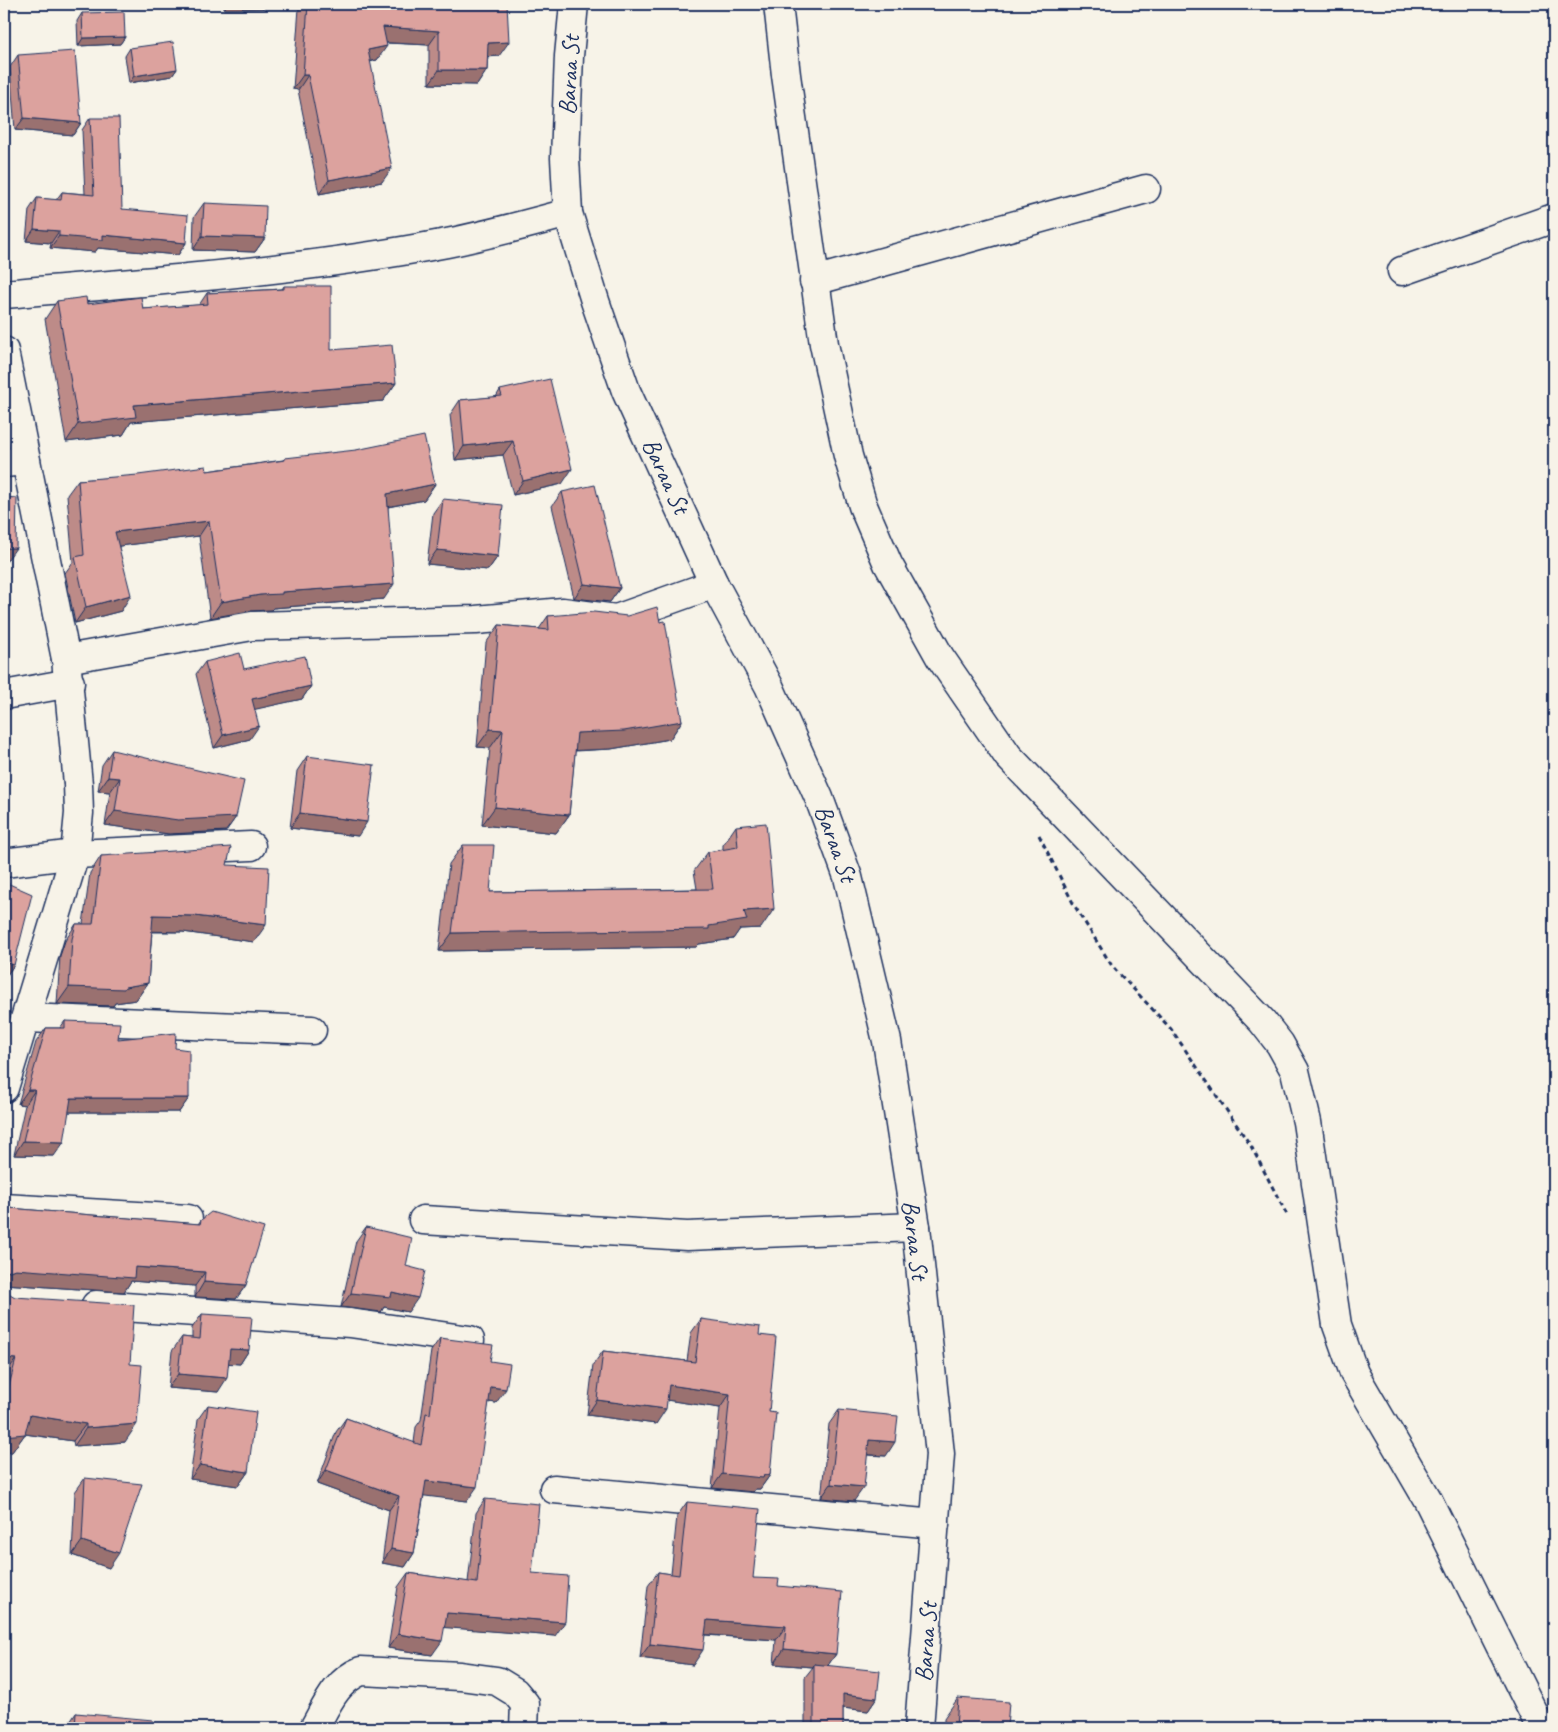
<svg xmlns="http://www.w3.org/2000/svg" width="1558" height="1732" font-family="Caveat,sans-serif">
  <style>
    .lines { fill: none; stroke-linecap: round; stroke-linejoin: round }
    .street-casing { stroke: #1b2f5e; stroke-width: 31 }
    .path { stroke: #1b2f5e; stroke-width: 3; stroke-dasharray: 5 4; stroke-linecap: butt }
    .street { stroke: #f7f3e8; stroke-width: 28 }
    .wall { fill: #bd8b88; stroke: #1b2f5e }
    .shaded-wall { fill: #9a716f; stroke: #1b2f5e }
    .building { fill: #dca29e; stroke: #1b2f5e }
    .labels { text-anchor: middle; dominant-baseline: central; stroke-width: 4; stroke-linejoin: round; paint-order: stroke }
    .street-label { font-size: 25px; fill: #1b2f5e; stroke: #f7f3e8 }
  </style>
  <rect width="100%" height="100%" fill="#f7f3e8"/>
  <filter id="ink" filterUnits="userSpaceOnUse"><feTurbulence type="fractalNoise" baseFrequency=".02" numOctaves="2"/><feDisplacementMap in="SourceGraphic" scale="10" xChannelSelector="R" yChannelSelector="G"/><feConvolveMatrix kernelMatrix="1 2 1 2 8 2 1 2 1" color-interpolation-filters="sRGB"/></filter>
  <g filter="url(#ink)">
    <g class="lines">
      <defs>
        <g id="street">
          <path id="s1" d="M574 4 569 56 565 158 568 213 595 301 626 391 714 584 769 686 819 798 848 877 887 1041 916 1227 940 1454 919 1728"/>
          <polyline points="778,4 786,75 824,344 848,456 863,506 888,564 940,657 1008,756 1262,1021 1280,1044 1295,1071 1307,1122 1337,1325 1354,1373 1428,1500 1541,1728"/>
          <polyline points="1402,271 1554,218"/>
          <polyline points="814,281 1146,189"/>
          <path d="M4 294C151 281 301 271 447 243 487 235 528 224 568 213"/>
          <polyline points="4,351 66,659 78,784 79,813 75,854 4,1088"/>
          <polyline points="4,463 26,461"/>
          <polyline points="66,659 252,626 476,620 563,612 616,619 714,584"/>
          <polyline points="4,695 70,683"/>
          <polyline points="4,863 75,854 251,846"/>
          <polyline points="27,1018 312,1030"/>
          <polyline points="4,1208 188,1219"/>
          <polyline points="423,1220 687,1236 916,1227"/>
          <polyline points="96,1305 350,1323 470,1340"/>
          <polyline points="554,1489 935,1524"/>
          <path d="M314 1728C327 1705 336 1681 361 1671L460 1676 497 1681 515 1692 525 1704 524 1728"/>
        </g>
      </defs>
      <use href="#street" class="street-casing"/>
      <polyline class="path" points="1039,835 1074,905 1112,966 1171,1029 1251,1146 1287,1215"/>
      <use href="#street" class="street"/>
    </g>
    <g class="wall">
      <polygon points="224,4 507,4 499,56 488,57 487,70 477,85 429,84 429,45 386,43 377,60 370,62 382,182 319,194 298,90 293,89 299,8 224,9"/>
      <polygon points="82,13 125,37 120,44 78,46 77,21"/>
      <polygon points="130,48 177,69 172,76 129,83 125,56"/>
      <polygon points="18,55 81,123 73,135 15,130 10,67"/>
      <polygon points="90,118 122,209 186,243 178,255 98,248 95,252 50,248 51,243 26,241 29,210 37,198 56,200 62,192 85,194 82,130"/>
      <polygon points="204,203 265,238 255,252 193,250 194,217"/>
      <polygon points="284,286 331,350 396,383 383,401 131,422 123,435 66,442 45,319 57,301 143,309 199,305 207,293 282,289"/>
      <polygon points="500,390 562,484 513,495 503,455 455,460 450,415 460,400 496,397"/>
      <polygon points="285,458 435,484 424,500 388,507 384,599 273,608 271,610 249,611 210,618 199,536 119,546 121,611 75,623 65,573 73,562 67,495 78,480 207,471 283,460"/>
      <polygon points="562,492 620,588 610,602 574,598 552,506"/>
      <polygon points="443,499 498,556 488,570 427,564 433,513"/>
      <polygon points="548,616 660,622 682,721 670,739 611,749 575,751 569,815 556,833 482,825 490,748 477,747 486,643 499,625 539,629"/>
      <polygon points="205,662 244,669 311,686 302,699 254,709 250,739 214,748 196,674"/>
      <polygon points="112,750 236,817 226,831 169,834 105,825 110,792 98,791 102,765"/>
      <polygon points="307,756 358,836 290,828 297,771"/>
      <polygon points="736,826 761,928 740,929 733,939 699,944 696,947 439,951 449,864 463,845 490,892 697,889 694,871 708,852 723,849 723,845"/>
      <polygon points="101,856 227,865 254,942 183,932 152,932 148,983 136,1000 115,1003 113,1006 57,1004 60,956 65,941 76,924 83,924 90,873"/>
      <polygon points="7,883 14,965 4,979 4,888"/>
      <polygon points="65,1021 118,1039 175,1048 189,1098 179,1112 68,1112 54,1156 14,1155 25,1105 18,1104 36,1042 46,1028 60,1028"/>
      <polygon points="9,1208 198,1224 201,1220 246,1285 236,1299 195,1297 195,1286 131,1281 124,1292 4,1284 4,1215"/>
      <polygon points="366,1227 406,1266 408,1312 384,1307 381,1312 341,1307 356,1241"/>
      <polygon points="5,1291 125,1442 74,1446 73,1441 25,1434 12,1452 4,1452 4,1293"/>
      <polygon points="202,1314 249,1350 240,1364 229,1363 218,1392 168,1388 172,1351 182,1337 192,1338 192,1328"/>
      <polygon points="701,1319 759,1335 769,1412 770,1475 760,1489 755,1489 753,1492 712,1488 720,1408 667,1400 656,1424 587,1415 593,1365 603,1351 687,1361 691,1333"/>
      <polygon points="440,1338 490,1361 496,1403 489,1402 467,1501 424,1495 414,1553 405,1567 382,1563 389,1510 317,1484 336,1432 346,1418 414,1443 416,1427 421,1420 431,1351"/>
      <polygon points="208,1405 248,1472 238,1486 190,1479 198,1419"/>
      <polygon points="839,1410 886,1456 867,1455 854,1501 821,1498 829,1424"/>
      <polygon points="85,1478 109,1568 72,1555 75,1492"/>
      <polygon points="485,1499 532,1573 555,1636 444,1627 432,1655 388,1648 398,1587 408,1573 468,1582 476,1513"/>
      <polygon points="687,1502 753,1578 778,1586 836,1654 828,1665 877,1698 868,1711 843,1708 843,1728 805,1728 805,1677 813,1667 774,1664 776,1640 705,1635 693,1665 640,1658 648,1586 658,1572 671,1574 677,1516"/>
      <polygon points="958,1698 1007,1728 944,1728 944,1718"/>
      <polygon points="76,1713 152,1728 66,1728"/>
    </g>
    <g class="shaded-wall">
      <polygon points="228,4 302,4 299,8 224,9"/>
      <polygon points="383,27 439,31 429,45 373,42"/>
      <polygon points="125,37 120,44 78,46 83,38"/>
      <polygon points="509,42 499,56 478,57 488,43"/>
      <polygon points="387,46 377,60 358,64 368,50"/>
      <polygon points="177,69 172,76 129,83 134,76"/>
      <polygon points="439,70 487,70 477,85 429,84"/>
      <polygon points="303,75 308,75 298,90 293,89"/>
      <polygon points="24,118 81,123 73,135 15,130"/>
      <polygon points="392,168 382,182 319,194 329,180"/>
      <polygon points="34,229 59,231 51,243 26,241"/>
      <polygon points="103,235 186,243 178,255 98,248 95,252 50,248 59,236"/>
      <polygon points="202,236 265,238 255,252 193,250"/>
      <polygon points="396,383 383,401 131,422 123,435 66,442 78,424 134,405"/>
      <polygon points="513,441 503,455 455,460 464,446"/>
      <polygon points="572,469 562,484 513,495 523,481"/>
      <polygon points="435,484 424,500 376,509 387,494"/>
      <polygon points="209,521 199,536 104,548 115,532"/>
      <polygon points="4,548 16,548 6,562 4,562"/>
      <polygon points="437,550 498,556 488,570 427,564"/>
      <polygon points="394,584 384,599 273,608 271,610 249,611 210,618 221,602 260,595 282,592"/>
      <polygon points="584,584 620,588 610,602 574,598"/>
      <polygon points="131,595 121,611 75,623 86,607"/>
      <polygon points="311,686 302,699 243,712 252,699"/>
      <polygon points="682,721 670,739 611,749 565,751 577,733"/>
      <polygon points="259,726 250,739 214,748 223,735"/>
      <polygon points="490,729 503,730 490,748 477,747"/>
      <polygon points="108,777 120,778 110,792 98,791"/>
      <polygon points="495,807 569,815 556,833 482,825"/>
      <polygon points="115,811 236,817 226,831 169,834 105,825"/>
      <polygon points="300,813 367,822 358,836 290,828"/>
      <polygon points="774,909 761,928 740,929 733,939 699,944 696,947 439,951 452,933 709,926 744,911"/>
      <polygon points="153,915 195,916 266,925 254,942 183,932 141,931"/>
      <polygon points="4,962 14,965 4,979"/>
      <polygon points="148,983 136,1000 115,1003 113,1006 57,1004 69,987 125,987"/>
      <polygon points="28,1090 35,1090 25,1105 18,1104"/>
      <polygon points="71,1098 189,1098 179,1112 61,1112"/>
      <polygon points="23,1141 64,1142 54,1156 14,1155"/>
      <polygon points="135,1267 205,1272 195,1286 131,1281 124,1292 4,1284 4,1273 15,1269"/>
      <polygon points="204,1282 246,1285 236,1299 195,1297"/>
      <polygon points="392,1292 418,1298 408,1312 384,1307 381,1312 341,1307 351,1293"/>
      <polygon points="230,1349 249,1350 240,1364 220,1363"/>
      <polygon points="4,1358 16,1359 4,1376"/>
      <polygon points="178,1374 227,1378 218,1392 168,1388"/>
      <polygon points="669,1385 730,1394 720,1408 659,1399"/>
      <polygon points="491,1387 506,1389 496,1403 481,1401"/>
      <polygon points="597,1400 666,1409 656,1424 587,1415"/>
      <polygon points="30,1415 86,1424 73,1441 25,1434 12,1452 4,1452 4,1436"/>
      <polygon points="137,1424 125,1442 74,1446 86,1428"/>
      <polygon points="869,1440 895,1442 886,1456 859,1454"/>
      <polygon points="200,1465 248,1472 238,1486 190,1479"/>
      <polygon points="326,1470 399,1496 389,1510 317,1484"/>
      <polygon points="722,1474 764,1475 770,1475 760,1489 755,1489 753,1492 712,1488"/>
      <polygon points="426,1481 477,1487 467,1501 417,1495"/>
      <polygon points="831,1484 864,1487 854,1501 821,1498"/>
      <polygon points="82,1541 119,1553 109,1568 72,1555"/>
      <polygon points="391,1549 414,1553 405,1567 382,1563"/>
      <polygon points="447,1613 565,1622 555,1636 437,1627"/>
      <polygon points="707,1620 786,1626 776,1640 697,1634"/>
      <polygon points="398,1634 442,1641 432,1655 388,1648"/>
      <polygon points="650,1644 703,1650 693,1665 640,1658"/>
      <polygon points="784,1649 836,1654 826,1668 814,1664 813,1667 774,1664"/>
      <polygon points="843,1694 877,1698 868,1711 834,1707"/>
    </g>
    <g class="building">
      <polygon points="308,4 507,4 509,42 488,43 487,70 439,70 439,31 383,27 387,46 368,50 392,168 329,180 308,75 303,75"/>
      <polygon points="124,12 125,37 83,38 82,13"/>
      <polygon points="173,42 177,69 134,76 130,48"/>
      <polygon points="75,51 81,123 24,118 18,55"/>
      <polygon points="90,118 119,118 122,209 188,215 186,243 103,235 103,240 59,236 59,231 34,229 37,198 61,200 62,192 94,195"/>
      <polygon points="204,203 266,206 265,238 202,236"/>
      <polygon points="284,286 331,286 331,350 392,345 396,383 134,405 136,417 78,424 57,301 86,297 87,304 141,297 143,309 208,304 207,293 284,289"/>
      <polygon points="550,379 572,469 523,481 513,441 464,446 460,400 502,396 500,390"/>
      <polygon points="424,436 435,484 387,494 394,584 282,592 282,594 260,595 221,602 209,521 115,532 131,595 86,607 75,557 84,555 78,480 138,475 206,466 207,471 285,460 285,458 356,450"/>
      <polygon points="595,485 620,588 584,584 562,492"/>
      <polygon points="4,497 17,498 16,548 4,548"/>
      <polygon points="443,499 503,505 498,556 437,550"/>
      <polygon points="657,607 660,622 665,621 682,721 624,731 577,733 569,815 495,807 503,730 490,729 499,625 549,630 548,616 594,612 627,616"/>
      <polygon points="240,653 244,669 305,656 311,686 252,699 259,726 223,735 205,662"/>
      <polygon points="112,750 244,781 236,817 178,820 115,811 120,778 108,777"/>
      <polygon points="307,756 374,765 367,822 300,813"/>
      <polygon points="766,823 774,909 744,911 747,920 709,926 709,929 452,933 463,845 494,845 490,892 713,889 708,852 738,847 736,826"/>
      <polygon points="231,847 227,865 269,867 266,925 195,916 153,915 148,983 125,987 124,989 69,987 72,939 76,924 93,924 101,856"/>
      <polygon points="7,883 32,894 14,965 4,962 4,896"/>
      <polygon points="65,1021 120,1023 118,1039 176,1033 175,1048 189,1050 189,1098 71,1098 64,1142 23,1141 35,1090 28,1090 46,1028 65,1028"/>
      <polygon points="9,1208 200,1224 201,1220 211,1212 264,1228 246,1285 204,1282 205,1272 135,1267 134,1278 15,1269 4,1273"/>
      <polygon points="366,1227 412,1238 406,1266 425,1271 418,1298 392,1292 391,1297 351,1293"/>
      <polygon points="5,1291 15,1297 134,1305 130,1364 142,1365 137,1424 86,1428 86,1424 30,1415 25,1434 4,1436 4,1405 16,1359 4,1358 4,1302"/>
      <polygon points="202,1314 252,1317 249,1350 230,1349 227,1378 178,1374 182,1337 200,1339"/>
      <polygon points="701,1319 760,1327 759,1335 776,1337 769,1412 776,1413 770,1475 764,1475 763,1478 722,1474 730,1394 669,1385 666,1409 597,1400 603,1351 695,1362"/>
      <polygon points="440,1338 493,1345 490,1361 510,1364 506,1389 491,1387 477,1487 426,1481 414,1553 391,1549 399,1496 326,1470 346,1418 421,1445 426,1413 430,1414"/>
      <polygon points="208,1405 256,1412 248,1472 200,1465"/>
      <polygon points="839,1410 898,1416 895,1442 869,1440 864,1487 831,1484"/>
      <polygon points="85,1478 142,1484 119,1553 82,1541"/>
      <polygon points="485,1499 539,1504 532,1573 568,1576 565,1622 447,1613 442,1641 398,1634 408,1573 477,1583"/>
      <polygon points="687,1502 760,1509 753,1578 779,1579 778,1586 842,1592 836,1654 784,1649 786,1626 707,1620 703,1650 650,1644 658,1572 679,1575"/>
      <polygon points="814,1664 880,1671 877,1698 843,1694 843,1728 814,1728"/>
      <polygon points="958,1698 1009,1702 1007,1728 956,1728"/>
      <polygon points="76,1713 153,1720 152,1728 75,1728"/>
    </g>
  </g>
  <g class="labels">
    <g class="street-label">
      <text transform="translate(569 75) rotate(-87)">Baraa St</text>
      <text transform="translate(666 476) rotate(65)">Baraa St</text>
      <text stroke="none"><textPath href="#s1" startOffset="896">Baraa St</textPath></text>
      <text transform="translate(915 1240) rotate(83)">Baraa St</text>
      <text transform="translate(926 1642) rotate(-86)">Baraa St</text>
    </g>
  </g>
  <rect width="1558" height="1732" fill="none" stroke="#f7f3e8" stroke-width="20"/>
  <rect x="10" y="10" width="1538" height="1712" fill="none" stroke="#1b2f5e" stroke-width="2" filter="url(#ink)"/>
</svg>
